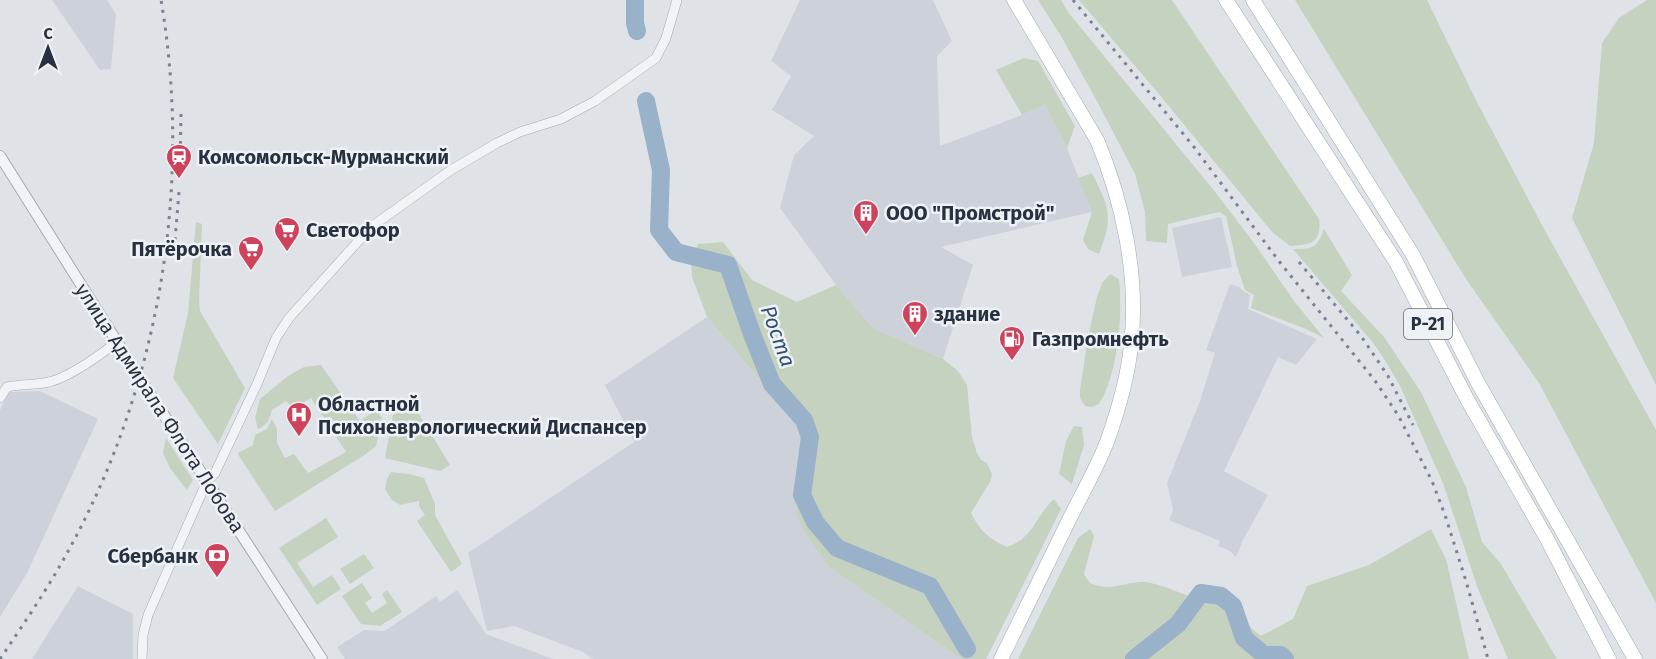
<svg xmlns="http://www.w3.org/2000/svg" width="1656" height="659" font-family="'Fira Sans',sans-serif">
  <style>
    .built { fill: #cdd2da }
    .green { fill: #c5d2c0 }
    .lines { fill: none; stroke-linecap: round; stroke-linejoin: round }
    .river { stroke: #99b1c9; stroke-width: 18 }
    .minor-casing { stroke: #a4aab2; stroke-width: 10 }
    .tertiary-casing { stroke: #a4aab2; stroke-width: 12 }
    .primary-casing { stroke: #9ea7b4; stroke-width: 15 }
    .minor { stroke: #f2f3f7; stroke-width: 9 }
    .tertiary { stroke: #f2f3f7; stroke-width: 10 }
    .primary { stroke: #fff; stroke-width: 14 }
    .rail { stroke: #788292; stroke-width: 3; stroke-dasharray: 3 6; stroke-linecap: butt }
    .labels { text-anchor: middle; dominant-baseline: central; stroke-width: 5; stroke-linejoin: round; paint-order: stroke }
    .shield { fill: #eef2f6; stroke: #636b76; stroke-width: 1.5 }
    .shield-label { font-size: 18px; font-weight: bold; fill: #28313f }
    .poi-label { font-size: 20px; font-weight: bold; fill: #28313f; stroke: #eef2f6; text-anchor: start }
    .street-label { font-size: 20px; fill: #28313f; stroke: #eef2f6 }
    .water-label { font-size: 21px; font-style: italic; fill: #325073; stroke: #eef2f6 }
  </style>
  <rect width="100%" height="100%" fill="#dfe3e8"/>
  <g class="built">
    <polygon points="52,0 107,0 116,14 111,69 100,70"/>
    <polygon points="800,0 933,0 952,41 937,56 940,146 1022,115 1045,105 1067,148 1092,212 941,247 973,265 943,359 873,328 836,285 780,208 794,155 814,136 772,110 791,76 771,61"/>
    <polygon points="1221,217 1232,267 1182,277 1172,228"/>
    <polygon points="1230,284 1239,287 1245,292 1250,295 1248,309 1317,339 1296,365 1278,357 1224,471 1268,495 1243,540 1236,557 1230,551 1218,546 1220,541 1169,520 1173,510 1167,483 1200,401 1215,353 1206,350"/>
    <polygon points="707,317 807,436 805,457 829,567 961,659 593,659 583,652 514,626 487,631 468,553 634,442 605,385"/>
    <polygon points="40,391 98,419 27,573 0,617 0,410 9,392"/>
    <polygon points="78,586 133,614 133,659 32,659"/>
    <polygon points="457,590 486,634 553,659 345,659 337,647 364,630 385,631 436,596 440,602"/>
  </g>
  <g class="green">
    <polygon points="1038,0 1061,0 1068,12 1216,193 1254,243 1294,301 1324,338 1306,329 1251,308 1254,295 1245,290 1237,266 1226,216 1219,212 1168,224 1167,243 1146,241 1145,212 1135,174 1099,105 1061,36"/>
    <path d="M1079 0H1172L1319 219C1322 243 1311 245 1290 246L1272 232 1158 93Z"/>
    <polygon points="1295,0 1427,0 1477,102 1543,227 1656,430 1656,603 1539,383 1466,279"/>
    <polygon points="1647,0 1656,0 1656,385 1572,218 1594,143 1602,43 1619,18"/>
    <polygon points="1024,58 1038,61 1075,126 1067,148 1045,105 1022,115 996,70"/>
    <path d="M1092 173C1109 207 1114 217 1099 254L1088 249 1083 240 1092 212 1078 178Z"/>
    <polygon points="196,222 202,224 199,302 200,311 245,388 218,444 173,378 188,313"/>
    <path d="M1324 229 1352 275 1341 291 1384 337 1421 392 1466 487 1482 542 1501 564 1557 659H1508L1478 589 1443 483 1400 386 1386 362 1374 344 1293 249C1313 249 1317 248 1324 229Z"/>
    <path d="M723 242 752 280 797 302 836 285 873 328 943 359 958 371 967 385 972 437 977 453 981 460 987 463 992 474 991 480 971 513C981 532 988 538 1007 547 1034 538 1035 516 1054 499L1061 509 986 659H961L829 567 806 534 796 515 807 436 707 317 692 277 691 261 698 244Z"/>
    <path d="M1110 274 1119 279C1123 314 1118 374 1099 404L1092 407 1085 406 1080 398V390L1088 337 1097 297 1102 283Z"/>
    <path d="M321 365 360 421 376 410 382 418 376 446 366 454 275 511 239 456 238 453 253 445 255 435 267 429 272 419 277 429V443L285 458 294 454 308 473 346 452 311 398 294 408 286 401 272 410C270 419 267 425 258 429L255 418 260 399 288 376 304 367Z"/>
    <polygon points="411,401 450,465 440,471 385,458 393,415"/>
    <polygon points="1074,426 1082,427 1084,445 1072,484 1059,474 1066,441"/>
    <polygon points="166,438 193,480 187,490 170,468 163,453"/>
    <polygon points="391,472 409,474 424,478 435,504 435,515 462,564 451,572 417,521 425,515 419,506 419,501 400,505 392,500 385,489 387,479"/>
    <polygon points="326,518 338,537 297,563 313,587 332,575 341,589 317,605 279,548"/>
    <path d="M1090 529 1094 536 1084 574 1090 583C1110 592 1121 583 1140 582 1154 581 1177 592 1189 596 1198 599 1209 598 1217 602 1233 610 1247 625 1261 636L1293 619 1307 586 1369 565 1431 529 1446 559 1469 659H1018L1078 538Z"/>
    <polygon points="364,554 374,568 350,584 340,569"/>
    <polygon points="362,583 372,598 365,603 372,613 387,603 382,594 387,590 402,612 380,626 361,624 342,596"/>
  </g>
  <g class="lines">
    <g class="river">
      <polyline points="635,0 635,23 637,31"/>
      <polyline points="646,101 661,170 659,230 676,252 728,265 752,334 772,384 804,420 810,437 802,495 815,522 837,548 930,586 967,649"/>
      <polyline points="1134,659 1178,624 1201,593 1221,596 1233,606 1244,638 1264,655 1281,655 1285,659"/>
    </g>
    <defs>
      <g id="minor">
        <path d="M0 398 7 387C21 384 35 385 49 382 70 377 100 355 117 342"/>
        <polyline points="142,659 143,635 148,615 207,481 215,473 257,384 276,338 289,318 371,227 451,170 497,143 520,132 561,119 595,101 656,58 666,38 677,0"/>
      </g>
      <polyline id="tertiary" points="0,156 136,372 322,659"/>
      <g id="primary">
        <polyline points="1226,0 1396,262 1468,401 1547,539 1609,659"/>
        <polyline points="1253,0 1413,255 1478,383 1635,659"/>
        <path d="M1001 659C1023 614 1045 569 1067 524 1080 497 1096 470 1107 442 1118 411 1128 377 1131 345 1139 277 1123 202 1097 140L1014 0"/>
      </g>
    </defs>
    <use href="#minor" class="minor-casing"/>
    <use href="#tertiary" class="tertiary-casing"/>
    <use href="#primary" class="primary-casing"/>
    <use href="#minor" class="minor"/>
    <use href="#tertiary" class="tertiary"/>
    <use href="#primary" class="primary"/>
    <g class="rail">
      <polyline points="1073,0 1194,147 1278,260 1376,382 1398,415 1432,481 1445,515 1466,581 1488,659"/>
      <polyline points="180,162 181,114"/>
      <polyline points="175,240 179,192"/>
      <polyline points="1299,262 1361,336 1388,376 1413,425"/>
      <path d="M0 659C23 625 46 591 66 555 159 388 193 188 161 0"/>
    </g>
  </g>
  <defs>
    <symbol id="station-pin" viewBox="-11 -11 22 30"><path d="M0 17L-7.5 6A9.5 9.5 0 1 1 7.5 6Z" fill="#cf425b" stroke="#eef2f6"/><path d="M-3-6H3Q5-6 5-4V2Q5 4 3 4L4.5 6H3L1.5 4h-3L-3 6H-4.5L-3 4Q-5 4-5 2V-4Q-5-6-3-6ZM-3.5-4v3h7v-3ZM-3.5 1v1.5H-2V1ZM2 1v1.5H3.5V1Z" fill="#fff"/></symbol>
    <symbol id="building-pin" viewBox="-11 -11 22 30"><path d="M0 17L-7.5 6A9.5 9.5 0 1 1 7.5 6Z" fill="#cf425b" stroke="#eef2f6"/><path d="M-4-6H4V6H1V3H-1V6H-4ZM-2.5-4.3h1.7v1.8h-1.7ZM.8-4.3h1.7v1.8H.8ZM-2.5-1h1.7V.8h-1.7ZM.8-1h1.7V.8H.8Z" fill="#fff"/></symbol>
    <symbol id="supermarket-pin" viewBox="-11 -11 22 30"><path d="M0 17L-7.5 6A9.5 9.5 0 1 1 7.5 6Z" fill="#cf425b" stroke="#eef2f6"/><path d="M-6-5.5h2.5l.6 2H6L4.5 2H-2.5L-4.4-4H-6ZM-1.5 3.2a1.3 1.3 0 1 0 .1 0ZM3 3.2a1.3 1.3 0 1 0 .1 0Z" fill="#fff"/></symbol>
    <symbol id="fuel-pin" viewBox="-11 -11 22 30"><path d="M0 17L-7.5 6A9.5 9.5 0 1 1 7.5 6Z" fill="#cf425b" stroke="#eef2f6"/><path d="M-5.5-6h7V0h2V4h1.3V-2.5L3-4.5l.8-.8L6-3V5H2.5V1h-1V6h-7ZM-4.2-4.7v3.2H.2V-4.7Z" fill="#fff"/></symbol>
    <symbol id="hospital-pin" viewBox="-11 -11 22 30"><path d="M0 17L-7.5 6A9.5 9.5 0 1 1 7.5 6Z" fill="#cf425b" stroke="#eef2f6"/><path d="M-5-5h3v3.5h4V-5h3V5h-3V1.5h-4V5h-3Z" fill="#fff"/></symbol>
    <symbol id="bank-pin" viewBox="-11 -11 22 30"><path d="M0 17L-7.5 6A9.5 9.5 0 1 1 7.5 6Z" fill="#cf425b" stroke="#eef2f6"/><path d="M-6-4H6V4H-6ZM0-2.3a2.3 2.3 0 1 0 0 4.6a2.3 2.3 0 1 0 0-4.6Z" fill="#fff"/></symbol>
  </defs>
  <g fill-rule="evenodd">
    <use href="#station-pin" x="164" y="142" width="30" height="40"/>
    <use href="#building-pin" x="851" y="198" width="30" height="40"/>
    <use href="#supermarket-pin" x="272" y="215" width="30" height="40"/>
    <use href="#supermarket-pin" x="236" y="234" width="30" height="40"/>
    <use href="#building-pin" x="900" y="299" width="30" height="40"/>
    <use href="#fuel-pin" x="997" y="324" width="30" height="40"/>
    <use href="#hospital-pin" x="284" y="400" width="30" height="40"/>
    <use href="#bank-pin" x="202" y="541" width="30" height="40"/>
  </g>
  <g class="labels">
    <rect class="shield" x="1404" y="309" width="48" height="30" rx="4.5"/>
    <g class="shield-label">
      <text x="1428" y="324">Р-21</text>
    </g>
    <g class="poi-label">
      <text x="198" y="157">Комсомольск-Мурманский</text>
      <text x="886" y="213">ООО "Промстрой"</text>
      <text x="306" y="230">Светофор</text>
      <text x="232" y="249" text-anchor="end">Пятёрочка</text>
      <text x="934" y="314">здание</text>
      <text x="1032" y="339">Газпромнефть</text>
      <text x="318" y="404">Областной<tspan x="318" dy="23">Психоневрологический Диспансер</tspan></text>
      <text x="198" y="556" text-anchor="end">Сбербанк</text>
    </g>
    <g class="street-label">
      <text transform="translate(160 408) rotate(57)">улица Адмирала Флота Лобова</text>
    </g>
    <g class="water-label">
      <text transform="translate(778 336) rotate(70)">Роста</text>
    </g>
  </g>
  <g transform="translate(48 48)" stroke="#eef2f6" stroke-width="4.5" paint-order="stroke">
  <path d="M0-4.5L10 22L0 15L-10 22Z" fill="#28313f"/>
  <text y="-9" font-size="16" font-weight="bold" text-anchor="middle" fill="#28313f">С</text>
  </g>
</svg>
